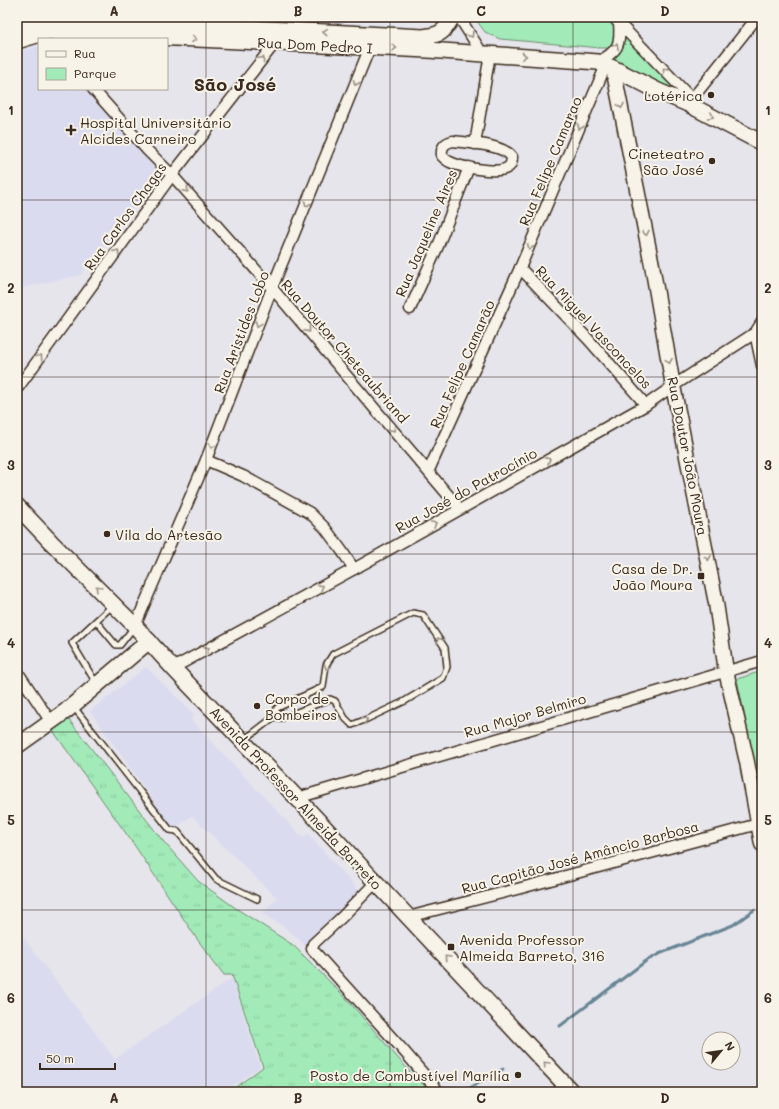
<svg xmlns="http://www.w3.org/2000/svg" width="779" height="1109" font-family="Mali,sans-serif">
  <style>
    .built { fill: #dadbef }
    .grass { fill: url(#grass-tufts); stroke: #6e8a6c }
    .green { fill: #a2ebb9; stroke: #6e8a6c }
    .lines { fill: none; stroke-linecap: round; stroke-linejoin: round }
    .stream { stroke: #678595; stroke-width: 3 }
    .service-casing { stroke: #3b2a1e; stroke-width: 8 }
    .minor-casing { stroke: #3b2a1e; stroke-width: 13 }
    .secondary-casing { stroke: #3b2a1e; stroke-width: 17 }
    .primary-casing { stroke: #3b2a1e; stroke-width: 18 }
    .service { stroke: #f7f3e8; stroke-width: 5 }
    .minor { stroke: #f7f3e8; stroke-width: 10 }
    .secondary { stroke: #f7f3e8; stroke-width: 14 }
    .primary { stroke: #f7f3e8; stroke-width: 15 }
    .oneway { stroke: #998e83 }
    .grid { fill: none; stroke: #3b2a1e; stroke-width: 1; stroke-opacity: 0.55 }
    .poi-dot { fill: #3b2a1e; stroke: #f7f3e8; stroke-width: 1.5 }
    .labels { text-anchor: middle; dominant-baseline: central; stroke-width: 4; stroke-linejoin: round; paint-order: stroke }
    .street-label { font-size: 14px; fill: #3b2a1e; stroke: #f7f3e8 }
    .poi-label { font-size: 14px; fill: #3b2a1e; stroke: #f7f3e8; text-anchor: end }
    .district-label { font-size: 18px; font-weight: bold; fill: #3b2a1e; stroke: #f7f3e8 }
    .neatline { fill: none; stroke: #3b2a1e; stroke-width: 1.5 }
    .grid-label { font-size: 13px; text-anchor: middle; font-weight: bold; fill: #3b2a1e }
  </style>
  <defs>
    <pattern id="grass-tufts" width="24" height="20" patternUnits="userSpaceOnUse"><rect width="24" height="20" fill="#a2ebb9"/><path d="M3 7l-1-3M5 7V3M7 7l1-3M15 17l-1-3M17 17v-4M19 17l1-3" fill="none" stroke="#8cca9f"/></pattern>
  </defs>
  <rect width="100%" height="100%" fill="#e6e5ec"/>
  <filter id="ink" filterUnits="userSpaceOnUse"><feTurbulence type="fractalNoise" baseFrequency=".025" numOctaves="2"/><feDisplacementMap in="SourceGraphic" scale="8" xChannelSelector="R" yChannelSelector="G"/><feConvolveMatrix kernelMatrix="1 2 1 2 8 2 1 2 1" color-interpolation-filters="sRGB"/></filter>
  <g filter="url(#ink)">
    <g class="built">
      <polygon points="39,46 39,89 87,89 161,171 80,275 17,289 17,52"/>
      <polygon points="146,667 195,715 191,720 303,838 308,834 360,892 306,946 285,927 262,914 277,898 192,816 173,829 90,711"/>
      <polygon points="17,929 115,1059 232,978 260,1067 225,1092 17,1092"/>
    </g>
    <polygon class="grass" points="66,716 163,841 198,881 237,909 293,945 345,997 410,1072 431,1092 229,1092 263,1067 232,975 224,975 197,939 135,846 51,728"/>
    <g class="green">
      <polygon points="474,17 604,17 617,27 616,39 610,48 601,48 500,39 485,32"/>
      <polygon points="623,32 682,92 682,97 612,59"/>
      <polygon points="762,671 762,801 737,679"/>
    </g>
    <g class="lines">
      <g class="stream">
        <polyline points="560,1026 646,961 659,954 733,925 754,910"/>
        <polyline points="463,1092 503,1069"/>
      </g>
      <defs>
        <g id="service">
          <polyline points="96,621 116,645 120,645 134,627"/>
          <polyline points="96,683 72,643 113,605"/>
          <polyline points="73,706 170,830 177,831 216,879 257,899"/>
          <polyline points="244,740 274,717 277,708 323,687 326,665 333,654 413,613 423,615 445,648 447,667 443,678 405,701 367,719 352,725 345,718 335,701 330,699 282,718 274,717"/>
          <polyline points="555,1092 562,1082"/>
        </g>
        <g id="minor">
          <polyline points="459,17 482,53"/>
          <polyline points="613,17 691,98"/>
          <path d="M598 62C618 51 621 46 619 22"/>
          <polyline points="93,89 147,150 172,175 272,288 460,509"/>
          <polyline points="688,104 755,20"/>
          <path d="M453 141C468 143 503 144 512 157 512 162 511 166 507 168 497 174 459 167 450 162 447 161 444 158 442 156 441 147 444 143 453 141Z"/>
          <polyline points="475,144 490,54"/>
          <polyline points="520,268 588,339 646,405"/>
          <polyline points="410,309 438,246 469,167"/>
          <polyline points="755,333 762,366"/>
          <polyline points="17,389 172,175 275,43"/>
          <polyline points="206,460 243,476 310,513 325,528 342,551 354,569"/>
          <polyline points="429,470 520,268 606,65"/>
          <polyline points="135,626 206,460 272,288 370,47"/>
          <polyline points="173,668 354,569 646,405 673,386 755,333 762,322"/>
          <polyline points="17,671 51,722"/>
          <polyline points="297,798 762,661"/>
          <polyline points="376,882 342,917 313,944 312,949 403,1050 439,1092"/>
          <polyline points="408,917 521,888 758,824"/>
        </g>
        <polyline id="secondary" points="613,68 652,265 673,386 716,603 726,671 747,762 762,844"/>
        <g id="primary">
          <path d="M17 28 43 20 114 21 423 37C440 35 444 33 452 17"/>
          <polyline points="17,41 47,32 428,50 598,62 613,68 658,91 688,104 762,143"/>
          <polyline points="17,506 51,542 135,626 173,668 297,798 572,1092"/>
          <polyline points="17,746 66,711 149,641"/>
        </g>
      </defs>
      <use href="#service" class="service-casing"/>
      <use href="#minor" class="minor-casing"/>
      <use href="#secondary" class="secondary-casing"/>
      <use href="#primary" class="primary-casing"/>
      <use href="#service" class="service"/>
      <use href="#minor" class="minor"/>
      <use href="#secondary" class="secondary"/>
      <use href="#primary" class="primary"/>
    </g>
    <defs><path id="oneway-chevron" d="M-2-3.5L2.5 0L-2 3.5" fill="none" stroke-width="1.6" stroke-linecap="round" stroke-linejoin="round"/></defs>
    <g class="oneway">
      <use href="#oneway-chevron" transform="translate(325 32) rotate(-176)"/>
      <use href="#oneway-chevron" transform="translate(471 35) rotate(57)"/>
      <use href="#oneway-chevron" transform="translate(194 39) rotate(3)"/>
      <use href="#oneway-chevron" transform="translate(616 46) rotate(-63)"/>
      <use href="#oneway-chevron" transform="translate(394 48) rotate(3)"/>
      <use href="#oneway-chevron" transform="translate(524 56) rotate(4)"/>
      <use href="#oneway-chevron" transform="translate(262 59) rotate(-52)"/>
      <use href="#oneway-chevron" transform="translate(665 70) rotate(-134)"/>
      <use href="#oneway-chevron" transform="translate(356 83) rotate(112)"/>
      <use href="#oneway-chevron" transform="translate(621 106) rotate(79)"/>
      <use href="#oneway-chevron" transform="translate(711 116) rotate(28)"/>
      <use href="#oneway-chevron" transform="translate(580 127) rotate(112)"/>
      <use href="#oneway-chevron" transform="translate(186 190) rotate(49)"/>
      <use href="#oneway-chevron" transform="translate(307 204) rotate(113)"/>
      <use href="#oneway-chevron" transform="translate(646 233) rotate(79)"/>
      <use href="#oneway-chevron" transform="translate(530 247) rotate(113)"/>
      <use href="#oneway-chevron" transform="translate(117 252) rotate(-54)"/>
      <use href="#oneway-chevron" transform="translate(258 324) rotate(111)"/>
      <use href="#oneway-chevron" transform="translate(308 330) rotate(49)"/>
      <use href="#oneway-chevron" transform="translate(40 357) rotate(-54)"/>
      <use href="#oneway-chevron" transform="translate(669 361) rotate(81)"/>
      <use href="#oneway-chevron" transform="translate(393 429) rotate(49)"/>
      <use href="#oneway-chevron" transform="translate(212 446) rotate(111)"/>
      <use href="#oneway-chevron" transform="translate(548 460) rotate(-29)"/>
      <use href="#oneway-chevron" transform="translate(434 524) rotate(-30)"/>
      <use href="#oneway-chevron" transform="translate(708 558) rotate(79)"/>
      <use href="#oneway-chevron" transform="translate(321 587) rotate(-29)"/>
      <use href="#oneway-chevron" transform="translate(98 588) rotate(-135)"/>
      <use href="#oneway-chevron" transform="translate(439 640) rotate(-123)"/>
      <use href="#oneway-chevron" transform="translate(207 649) rotate(-29)"/>
      <use href="#oneway-chevron" transform="translate(327 667) rotate(109)"/>
      <use href="#oneway-chevron" transform="translate(365 720) rotate(-22)"/>
      <use href="#oneway-chevron" transform="translate(447 958) rotate(-133)"/>
      <use href="#oneway-chevron" transform="translate(546 1064) rotate(-133)"/>
    </g>
  </g>
  <path class="grid" d="M206 17V1092M390 17V1092M573 17V1092M17 200H762M17 377H762M17 554H762M17 732H762M17 910H762"/>
  <g class="poi-dot">
    <circle cx="711" cy="95" r="4"/>
    <path d="M69 124h4v4h4v4h-4v4h-4v-4h-4v-4h4z"/>
    <circle cx="712" cy="161" r="4"/>
    <circle cx="107" cy="534" r="4"/>
    <rect x="697" y="572" width="8" height="8" rx="2"/>
    <circle cx="257" cy="706" r="4"/>
    <rect x="447" y="943" width="8" height="8" rx="2"/>
    <circle cx="518" cy="1075" r="4"/>
  </g>
  <g class="labels">
    <g class="street-label">
      <text transform="translate(315 45) rotate(3)">Rua Dom Pedro I</text>
      <text transform="translate(550 161) rotate(-67)">Rua Felipe Camarao</text>
      <text transform="translate(125 216) rotate(-54)">Rua Carlos Chagas</text>
      <text transform="translate(426 233) rotate(-67)">Rua Jaqueline Aires</text>
      <text transform="translate(594 327) rotate(47)">Rua Miguel Vasconcelos</text>
      <text transform="translate(241 332) rotate(-69)">Rua Aristides Lobo</text>
      <text transform="translate(345 351) rotate(49)">Rua Doutor Cheteaubriand</text>
      <text transform="translate(462 364) rotate(-66)">Rua Felipe Camarão</text>
      <text transform="translate(688 456) rotate(79)">Rua Doutor João Moura</text>
      <text transform="translate(466 490) rotate(-29)">Rua José do Patrocínio</text>
      <text transform="translate(525 715) rotate(-16)">Rua Major Belmiro</text>
      <text transform="translate(296 798) rotate(47)">Avenida Professor Almeida Barreto</text>
      <text transform="translate(580 857) rotate(-15)">Rua Capitão José Amâncio Barbosa</text>
    </g>
    <g class="poi-label">
      <text x="703" y="95">Lotérica</text>
      <text x="80" y="122" text-anchor="start">Hospital Universitário<tspan x="80" dy="16">Alcides Carneiro</tspan></text>
      <text x="704" y="153">Cineteatro<tspan x="704" dy="16">São José</tspan></text>
      <text x="115" y="534" text-anchor="start">Vila do Artesão</text>
      <text x="693" y="568">Casa de Dr.<tspan x="693" dy="16">João Moura</tspan></text>
      <text x="265" y="698" text-anchor="start">Corpo de<tspan x="265" dy="16">Bombeiros</tspan></text>
      <text x="459" y="939" text-anchor="start">Avenida Professor<tspan x="459" dy="16">Almeida Barreto, 316</tspan></text>
      <text x="510" y="1075">Posto de Combustível Marília</text>
    </g>
    <g class="district-label">
      <text x="235" y="84">São José</text>
    </g>
  </g>
  <rect width="779" height="1109" fill="none" stroke="#f7f3e8" stroke-width="44"/>
  <rect x="38" y="38" width="130" height="52" fill="#f7f3e8" stroke="#aca397"/>
  <rect x="46" y="51" width="20" height="6" fill="#f7f3e8" stroke="#aca397"/>
  <text x="74" y="58" font-size="12" fill="#3b2a1e">Rua</text>
  <rect x="46" y="68" width="20" height="12" fill="#a2ebb9" stroke="#aca397"/>
  <text x="74" y="78" font-size="12" fill="#3b2a1e">Parque</text>
  <g transform="translate(721 1051) rotate(61)"><circle r="19" fill="#f7f3e8" stroke="#aca397"/>
  <path d="M0-3L7 15L0 10L-7 15Z" fill="#3b2a1e"/>
  <text y="-6" font-size="11" font-weight="bold" text-anchor="middle" fill="#3b2a1e">N</text>
  </g>
  <path d="M40 1063v6h75v-6" fill="none" stroke="#3b2a1e" stroke-width="2"/>
  <text x="46" y="1063" font-size="12" fill="#3b2a1e" stroke="#f7f3e8" stroke-width="3" paint-order="stroke">50 m</text>
  <rect x="22" y="22" width="735" height="1065" class="neatline"/>
  <g class="grid-label">
    <text x="114" y="16">A</text>
    <text x="298" y="16">B</text>
    <text x="481" y="16">C</text>
    <text x="665" y="16">D</text>
    <text x="11" y="115">1</text>
    <text x="768" y="115">1</text>
    <text x="11" y="293">2</text>
    <text x="768" y="293">2</text>
    <text x="11" y="470">3</text>
    <text x="768" y="470">3</text>
    <text x="11" y="648">4</text>
    <text x="768" y="648">4</text>
    <text x="11" y="825">5</text>
    <text x="768" y="825">5</text>
    <text x="11" y="1003">6</text>
    <text x="768" y="1003">6</text>
    <text x="114" y="1103">A</text>
    <text x="298" y="1103">B</text>
    <text x="481" y="1103">C</text>
    <text x="665" y="1103">D</text>
  </g>
</svg>
